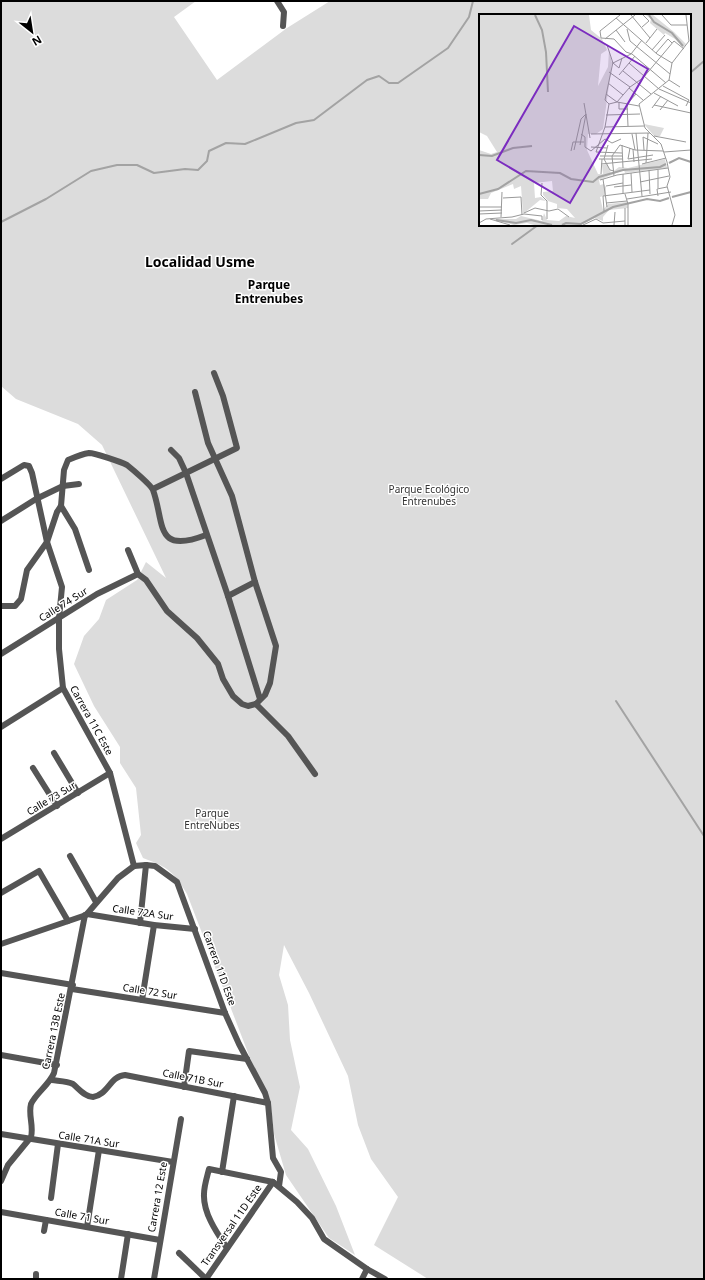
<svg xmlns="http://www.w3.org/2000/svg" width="705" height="1280" font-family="'Noto Sans',sans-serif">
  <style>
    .green { fill: #dcdcdc; fill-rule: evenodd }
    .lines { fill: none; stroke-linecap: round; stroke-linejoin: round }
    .stream { stroke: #a3a3a3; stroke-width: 2 }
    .street { stroke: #555; stroke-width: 6 }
    .labels { text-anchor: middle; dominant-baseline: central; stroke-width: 3; stroke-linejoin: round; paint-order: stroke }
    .park-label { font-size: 10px; fill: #333; stroke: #fff }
    .street-label { font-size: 10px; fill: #000; stroke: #fff }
    .quarter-label { font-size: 12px; font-weight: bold; fill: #000; stroke: #fff }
    .district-label { font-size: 14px; font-weight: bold; fill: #000; stroke: #fff }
    .inset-river { fill: none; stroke: #a3a3a3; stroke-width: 2 }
    .inset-road { fill: none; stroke: #999; stroke-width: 1 }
    .view { fill: #7b2cbf; fill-opacity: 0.15; stroke: #7b2cbf; stroke-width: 2 }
    .inset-edge { fill: none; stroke: #000; stroke-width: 2 }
  </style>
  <rect width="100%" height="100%" fill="#fff"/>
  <path class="green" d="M1 1H196L174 17 217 80 287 28 330 1H704V1279H428L374 1245 398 1197 371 1159 358 1125 348 1076 309 993 284 945 279 975 288 1005 290 1040 300 1087 291 1130 308 1149 336 1206 355 1255 329 1238 286 1175 274 1134 270 1099 250 1058 187 894C174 872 168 867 143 858L136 843 141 835 136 788 120 763V747L94 706 74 664 84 636 99 619 106 600 137 580 146 562 166 578 102 445 78 424 16 399 1 386ZM480 15H690V225H480Z"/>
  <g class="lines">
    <g class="stream">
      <polyline points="690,73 704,61"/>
      <polyline points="1,222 46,199 91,171 117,165 137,165 154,173 185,169 198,170 207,161 209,151 226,143 245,144 296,123 314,120 367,80 379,76 389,83 398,83 448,48 469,17 473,1"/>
      <polyline points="512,244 538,225"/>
      <polyline points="616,701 704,836"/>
    </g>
    <g class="street">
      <polyline points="277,1 284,12 283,26"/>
      <polyline points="195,392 208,443 232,496 255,582 276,646 270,683 265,695 256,704"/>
      <polyline points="171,450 179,458 186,473 228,596 260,699"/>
      <polyline points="1,479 24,465 29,466 32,473 47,542 62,587 59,618 59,649 63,688 110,773 134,866"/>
      <polyline points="153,489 237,448 223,396 214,373"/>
      <polyline points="61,506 75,529 89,570"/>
      <polyline points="1,521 36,499 63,486 79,484"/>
      <polyline points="128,550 138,574 146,580 167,611 197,638 218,664 223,679 233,696 242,704 248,706 256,704"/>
      <polyline points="228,596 255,582"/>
      <path d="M1 606H15L21 599 27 570 47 542 57 512 61 506 64 470 68 460C75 457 82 454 89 453 95 453 121 462 127 465 132 469 151 485 153 490 165 523 154 555 206 535"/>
      <polyline points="1,654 97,594 138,574"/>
      <polyline points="256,704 288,736 315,774"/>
      <polyline points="1,727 63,688"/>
      <polyline points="54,753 78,793"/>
      <polyline points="33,768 57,806"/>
      <polyline points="1,839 110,773"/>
      <polyline points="70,856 96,902"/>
      <polyline points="134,866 146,865 155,866 177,882 225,1013 239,1044 265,1093 268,1103 273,1158 281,1172 279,1186"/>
      <polyline points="1,893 39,871 68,921"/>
      <polyline points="87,914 154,925 195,929"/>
      <polyline points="140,923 146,865"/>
      <polyline points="1,944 86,915 118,878 134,866"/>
      <polyline points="1,973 73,985"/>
      <polyline points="72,989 225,1013"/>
      <polyline points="142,1000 154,925"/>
      <polyline points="1,1055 57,1065"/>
      <path d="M52 1080C58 1081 67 1081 73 1084 79 1089 85 1097 93 1097 108 1095 110 1076 125 1075L268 1103"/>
      <polyline points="184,1087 189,1051 247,1059"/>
      <polyline points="1,1134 173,1162"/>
      <polyline points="222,1172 234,1096"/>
      <path d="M1 1181 8 1165 31 1137C34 1126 28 1115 31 1104 36 1093 49 1085 54 1073L85 915"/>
      <polyline points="51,1198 58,1144"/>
      <polyline points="1,1212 160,1240"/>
      <polyline points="87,1227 99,1150"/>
      <polyline points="44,1231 46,1220"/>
      <path d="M227 1248C217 1233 203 1213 204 1194 204 1186 207 1177 209 1169L273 1182 297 1202 312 1218 324 1239 367 1269 385 1279"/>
      <polyline points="179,1253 206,1279"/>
      <polyline points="36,1279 36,1274"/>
      <polyline points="121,1279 128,1234"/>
      <polyline points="154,1279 181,1119"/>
      <polyline points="206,1279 273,1182"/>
      <polyline points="362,1279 367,1269"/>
    </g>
  </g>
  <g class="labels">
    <g class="park-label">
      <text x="429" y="489">Parque Ecológico<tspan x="429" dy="12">Entrenubes</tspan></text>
      <text x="212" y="813">Parque<tspan x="212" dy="12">EntreNubes</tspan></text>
    </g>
    <g class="street-label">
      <text transform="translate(63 604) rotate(-32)">Calle 74 Sur</text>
      <text transform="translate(92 720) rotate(61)">Carrera 11C Este</text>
      <text transform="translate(51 798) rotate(-31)">Calle 73 Sur</text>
      <text transform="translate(143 912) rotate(8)">Calle 72A Sur</text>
      <text transform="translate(220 968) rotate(70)">Carrera 11D Este</text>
      <text transform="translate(150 991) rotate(9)">Calle 72 Sur</text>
      <text transform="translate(53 1031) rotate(-78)">Carrera 13B Este</text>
      <text transform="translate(193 1078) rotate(11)">Calle 71B Sur</text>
      <text transform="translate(89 1139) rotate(9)">Calle 71A Sur</text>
      <text transform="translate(157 1197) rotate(-80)">Carrera 12 Este</text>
      <text transform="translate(82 1216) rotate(10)">Calle 71 Sur</text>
      <text transform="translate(231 1225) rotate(-55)">Transversal 11D Este</text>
    </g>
    <g class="quarter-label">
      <text x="269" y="284">Parque<tspan x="269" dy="14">Entrenubes</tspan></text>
    </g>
    <g class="district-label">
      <text x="200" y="261">Localidad Usme</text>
    </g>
  </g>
  <g transform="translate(479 14)">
    <rect width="212" height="212" fill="#fff"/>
    <path d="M0 1H110L112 16 123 25 128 36 122 40 119 72 129 53 130 36 133 49 124 115 117 120H109L108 136 119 160H124L123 151 128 150 132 159 140 153 149 154 186 145 188 154 146 159 145 156 120 166 121 171 125 170 127 173V181L121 183 124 196 129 190 148 188 149 194 130 196 124 203V207L116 204 101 211H55L48 209 35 211 13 205H37L42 202 63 207 65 199 68 206 80 207 87 202 96 204 88 195 78 194V190L69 187 64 181V178L74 177 73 167 55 169 56 184 62 183 67 187 61 186 44 200 42 172 35 175 34 170 12 179 9 185H0V191V136L12 140 18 138 8 122 0 118ZM167 1H174L195 18 207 30 204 34 196 25 186 19 185 21 171 9 172 5ZM165 110 185 114 181 122H175Z" fill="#dcdcdc"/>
    <path class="inset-river" d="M56 1 63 16 67 38 69 78M170 1 175 8 193 19 204 32M0 141 13 142 34 134 53 132M190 149 200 144 212 148M0 180 19 175 47 157 81 159 92 165 114 168 120 163 144 156 181 153 187 150M193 183 212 178M17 206 37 209 52 206 73 211M83 211 87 209 102 210 134 193 168 185 181 187 190 184"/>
    <path class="inset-road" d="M141 1 121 17 122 24 135 25 147 38 153 40 187 69M152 1 171 24M183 1 192 11H208M137 4 178 40 193 49M163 13 170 7 164 1M148 15 151 27 191 60M137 16 146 28M126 25 156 1M167 29 178 15M128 31 134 49 140 54 143 44M173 36 186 21M177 39 189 25 193 29M152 40 163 26M134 49 152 40M150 49 180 75 212 89M144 57 172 80M130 58 151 73M140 61 156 42M190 66 201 73M129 69 144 81M184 72 210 86 207 92M150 74 164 86M175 79 199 92M127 80 138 88M138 88 151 73 164 64 195 27 205 35M140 88V95H149M105 89 111 124M130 90 126 113 117 138 143 139M130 90 126 86 134 48M130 90 138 88 160 92M175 91 212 99M173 94 182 82M181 96 189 86M127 101 161 100M149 112 148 90 157 80M126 113 165 112M157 119 163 182M102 120 106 123V133L112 137 126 125 133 129 142 125M112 120 171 119M153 120 156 136M175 122 207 128M101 131 107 100M129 131 125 145 131 156 135 157M143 131 144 154M112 133 128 134M151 134 149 145 174 141M154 135 155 148M95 136 102 105 107 100M165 136 164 123 179 130M92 137 94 128H105M185 138 212 136M121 142H143M120 145H144M167 149 169 119M122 150 173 145M163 150 187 144M170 156 171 180M179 156V174M152 159 153 178M122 160 123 145M144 160V180M135 162 133 142 141 131 156 136 184 137M124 165 128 193M121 166 138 161 189 154M161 168 190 162M63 169 62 181 68 187V205M127 172 144 169M135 173 152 171M146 180 149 190V211M179 182 178 175 188 173M24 184 42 183 43 201M148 185 192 178M127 189 148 187M0 193H23M146 194V211M0 197 23 196M125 197 124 182 171 176M45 199 56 194 70 197 79 195 90 203M0 200 23 199M22 203 23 178M11 205 31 211M0 209 7 205 33 203 45 200 63 202V206M124 209 146 207M104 211 117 205 124 209M135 211 136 198M193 211 196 201 188 172 191 163 188 148 182 130 166 114 160 90 190 66 193 49 210 27 207 1"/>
    <path class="view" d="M95 12 169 55 91 189 18 146Z"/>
    <rect width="212" height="212" class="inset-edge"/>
  </g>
  <rect width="705" height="1280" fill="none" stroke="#000000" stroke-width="4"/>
  <g transform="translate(32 32) rotate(150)" stroke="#ffffff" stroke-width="3" paint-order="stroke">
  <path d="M0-3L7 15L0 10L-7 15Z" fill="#000000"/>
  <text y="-6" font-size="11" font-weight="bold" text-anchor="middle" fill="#000000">N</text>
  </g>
</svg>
